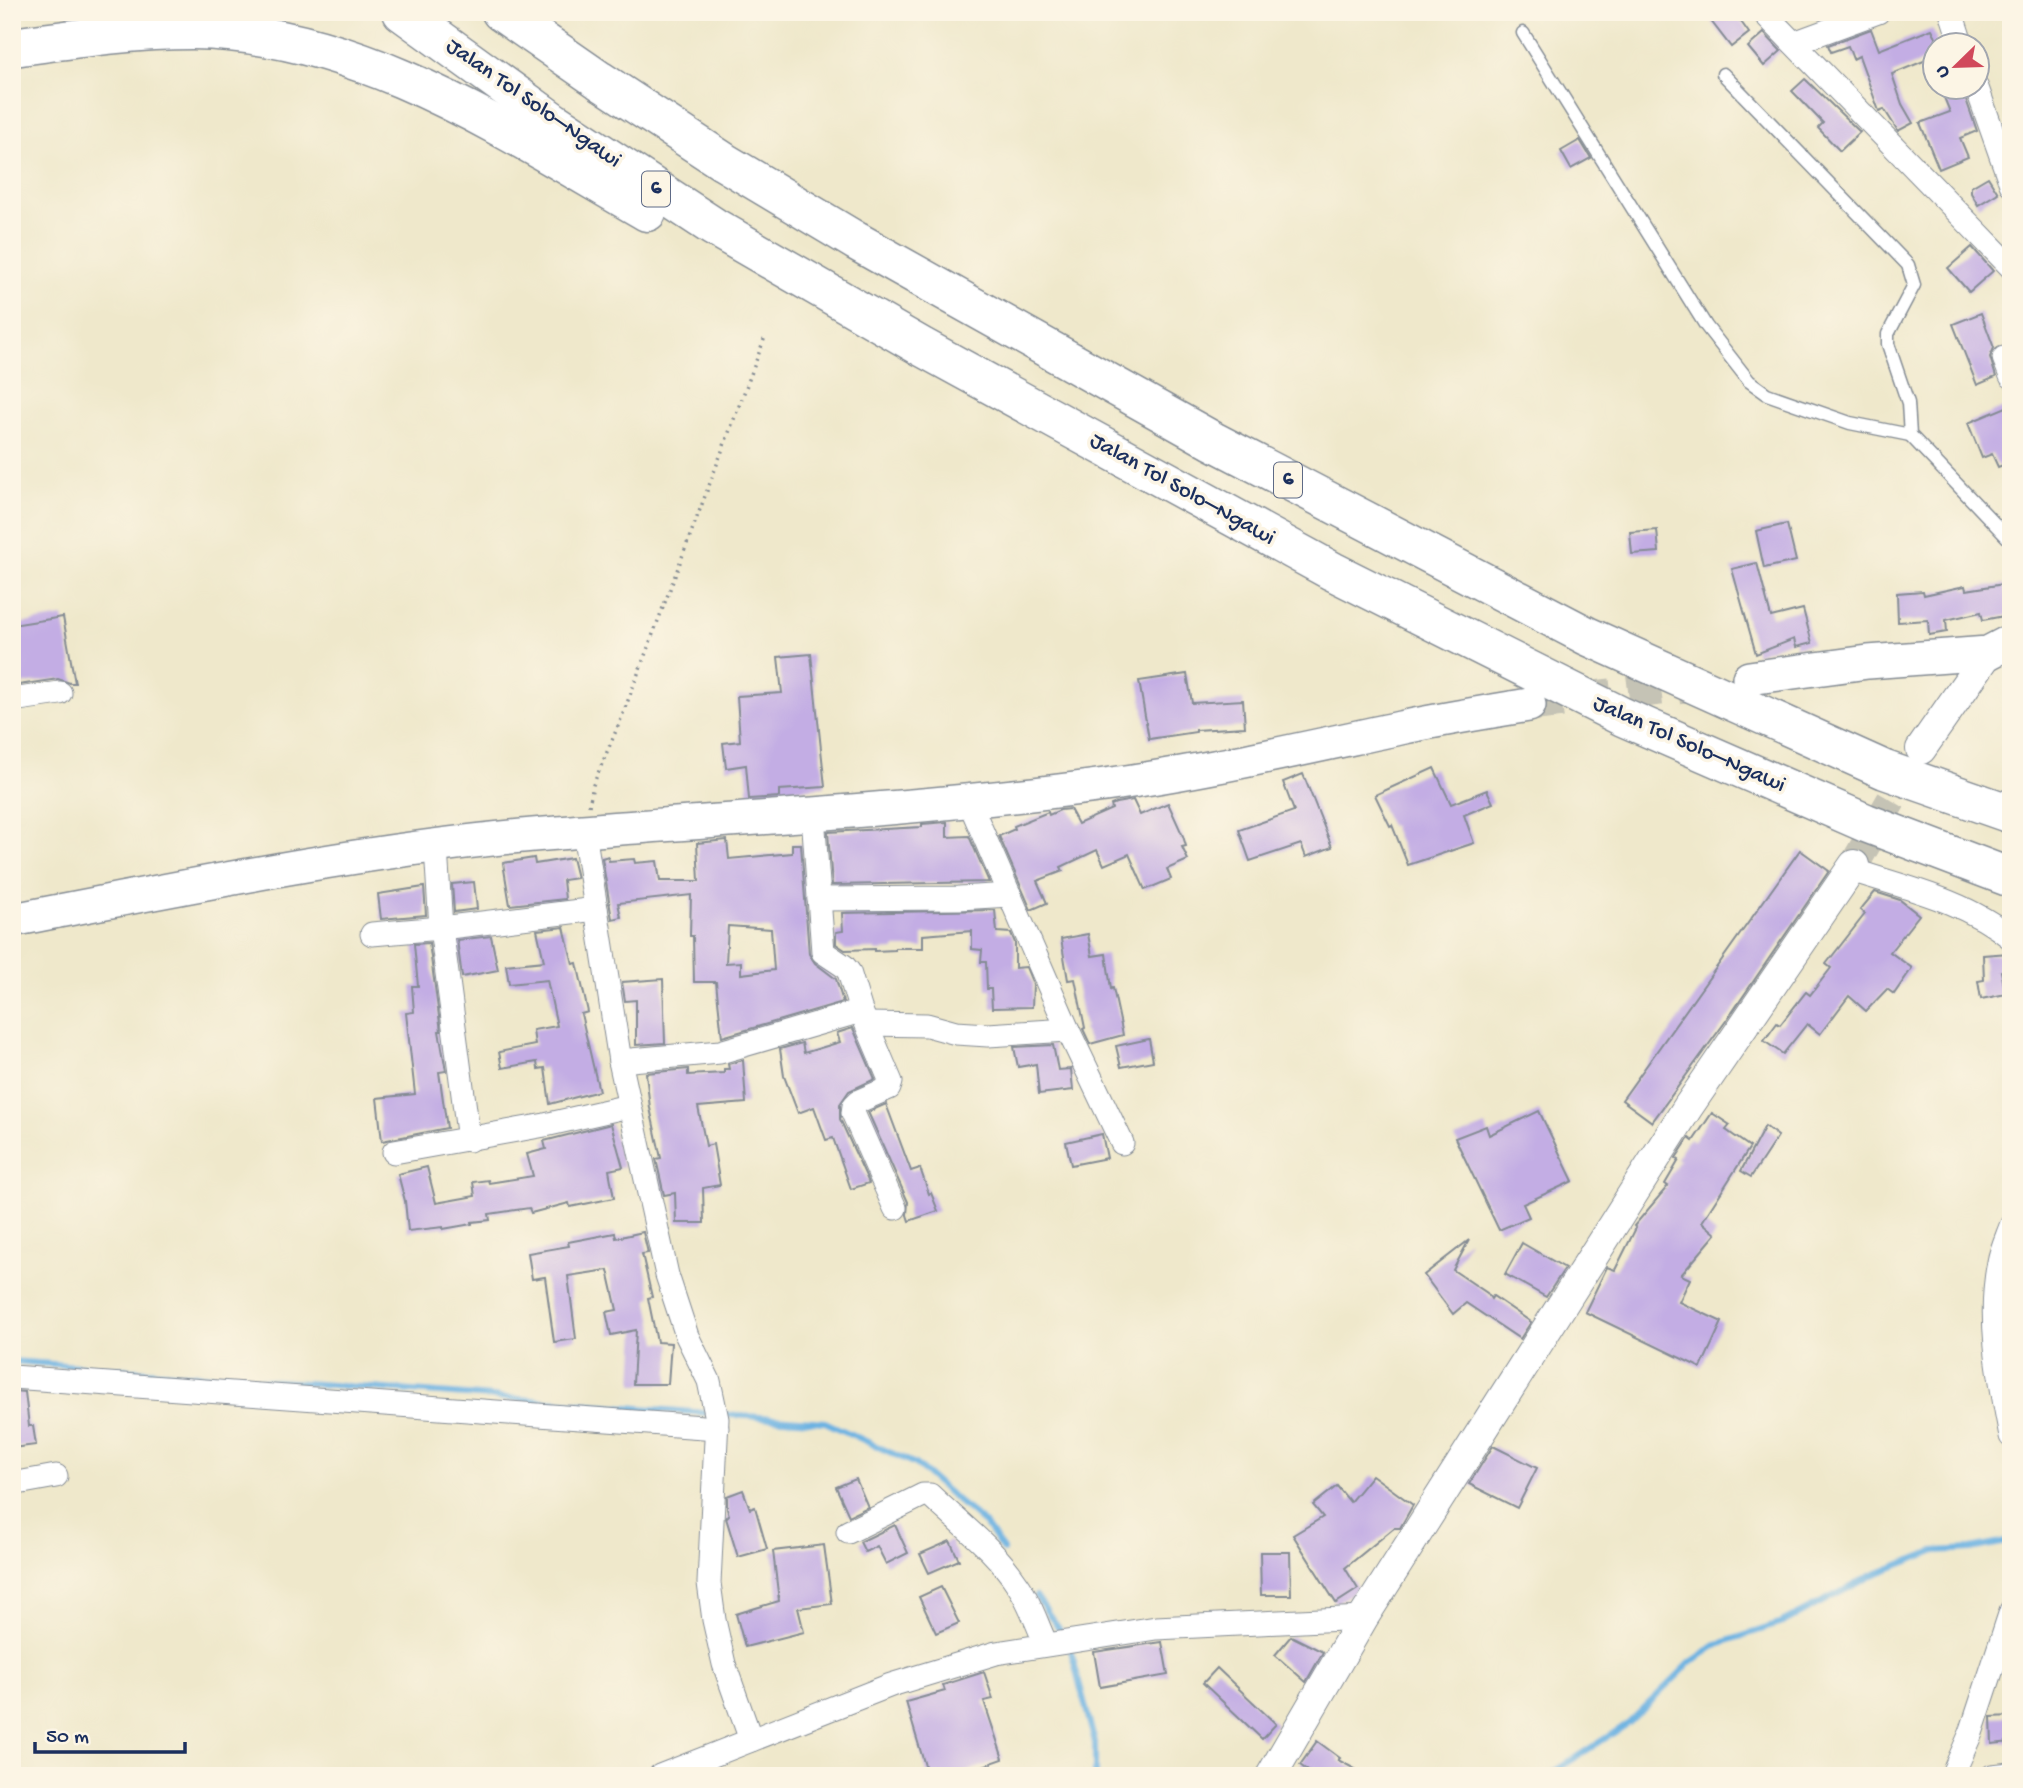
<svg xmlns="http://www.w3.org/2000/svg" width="2023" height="1788" font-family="'Gochi Hand',sans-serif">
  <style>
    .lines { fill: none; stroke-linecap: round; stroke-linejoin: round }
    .stream { stroke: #6cb2e2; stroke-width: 6 }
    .building { fill: #c3ade4; fill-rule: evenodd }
    .tertiary-tunnel { stroke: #c5c3b5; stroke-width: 30; stroke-dasharray: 30 15; stroke-linecap: butt }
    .secondary-tunnel { stroke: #c5c3b5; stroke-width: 33; stroke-dasharray: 33 17; stroke-linecap: butt }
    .service-casing { stroke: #858c94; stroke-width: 15 }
    .minor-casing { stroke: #858c94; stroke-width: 25 }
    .tertiary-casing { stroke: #858c94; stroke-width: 32 }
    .secondary-casing { stroke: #858c94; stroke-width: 36 }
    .motorway-casing { stroke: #858c94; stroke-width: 41 }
    .path { stroke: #858c94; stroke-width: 3.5; stroke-dasharray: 2 5; stroke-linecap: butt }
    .service { stroke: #fff; stroke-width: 12 }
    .minor { stroke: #fff; stroke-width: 23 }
    .tertiary { stroke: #fff; stroke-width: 30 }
    .secondary { stroke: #fff; stroke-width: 33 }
    .motorway { stroke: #fff; stroke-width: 38 }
    .labels { text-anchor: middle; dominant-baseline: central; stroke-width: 7; stroke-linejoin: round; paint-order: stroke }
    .shield { fill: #fcf5e5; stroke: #5e6a86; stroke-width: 2 }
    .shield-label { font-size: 21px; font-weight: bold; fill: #1b2f5e }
    .street-label { font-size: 23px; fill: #1b2f5e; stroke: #fcf5e5 }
  </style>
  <rect width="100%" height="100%" fill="#fcf5e5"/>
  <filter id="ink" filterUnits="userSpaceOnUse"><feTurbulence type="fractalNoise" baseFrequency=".0143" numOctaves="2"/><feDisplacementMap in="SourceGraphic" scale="14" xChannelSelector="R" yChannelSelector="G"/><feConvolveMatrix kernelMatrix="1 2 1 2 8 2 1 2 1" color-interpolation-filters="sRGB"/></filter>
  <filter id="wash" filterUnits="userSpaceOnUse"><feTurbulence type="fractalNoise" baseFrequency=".00686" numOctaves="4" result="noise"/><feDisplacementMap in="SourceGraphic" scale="28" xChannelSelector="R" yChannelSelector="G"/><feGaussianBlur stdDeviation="1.57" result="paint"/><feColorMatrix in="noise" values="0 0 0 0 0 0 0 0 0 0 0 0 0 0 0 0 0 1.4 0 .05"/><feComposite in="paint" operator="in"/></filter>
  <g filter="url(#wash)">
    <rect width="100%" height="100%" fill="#efe8cb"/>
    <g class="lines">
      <g class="stream">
        <polyline points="12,1361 825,1422 915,1464 985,1524 1003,1550"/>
        <polyline points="1036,1596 1069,1643 1095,1743 1095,1776"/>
        <polyline points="1547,1776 1629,1723 1691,1662 1718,1644 1782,1623 1873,1575 1934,1551 1971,1549 2011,1541"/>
      </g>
    </g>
    <g id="blocks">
      <g class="building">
        <polygon points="1704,12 1734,12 1749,33 1731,47"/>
        <polygon points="1871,29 1879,50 1932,29 1936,37 1936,56 1892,74 1902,104 1913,123 1898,131 1884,109 1879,111 1859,56 1853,59 1848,46 1831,52 1828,45"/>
        <polygon points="1764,33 1781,51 1764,66 1748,47"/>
        <polygon points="1805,79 1860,132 1840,151 1818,128 1823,123 1792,91"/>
        <polygon points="1962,88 1977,131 1960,138 1968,157 1939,169 1920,123 1950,112 1943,95"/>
        <polygon points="1580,140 1591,158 1571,169 1561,151"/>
        <polygon points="1988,177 1998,193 1978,205 1971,193 1971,187"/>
        <polygon points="1972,247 1993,271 1969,292 1948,268"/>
        <polygon points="1981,313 1994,348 1990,357 1996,377 1977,385 1953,324"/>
        <polygon points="2011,405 2011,462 1998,467 1992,454 1982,458 1968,423"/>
        <polygon points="1787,524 1796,561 1764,568 1756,531"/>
        <polygon points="1657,530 1659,552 1632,554 1630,532"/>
        <polygon points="1757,563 1771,617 1803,609 1812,643 1796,647 1794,639 1756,654 1732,569"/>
        <polygon points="2004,584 2009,615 1983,620 1981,612 1946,620 1947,632 1929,635 1928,620 1898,622 1897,593 1923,591 1924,595 1965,586 1966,590"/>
        <polygon points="63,617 75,683 70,683 58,679 12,686 12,625"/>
        <polygon points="811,654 825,787 779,790 779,797 749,799 746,765 726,768 723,743 740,741 737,696 782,693 778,657"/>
        <polygon points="1187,674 1192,703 1243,700 1245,727 1196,730 1196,732 1149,739 1139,681"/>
        <polygon points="1434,768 1451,804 1487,790 1493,803 1464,815 1474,843 1408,865 1392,825 1390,826 1375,795"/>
        <polygon points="1303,774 1332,847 1306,857 1301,844 1250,861 1239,830 1294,811 1283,782"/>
        <polygon points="1133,800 1140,815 1168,803 1183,836 1186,846 1182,847 1188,860 1167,869 1171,879 1145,890 1129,854 1104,865 1097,850 1061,867 1063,871 1037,881 1047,903 1031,910 999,836 1015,829 1014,826 1048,812 1049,815 1060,810 1070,809 1078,824 1112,809 1111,805 1116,803"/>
        <polygon points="947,822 947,837 969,836 989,882 832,885 828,832 922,827 922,824"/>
        <path d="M727 840 729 859 792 853V844H801L809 954 815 963 836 979 843 1002 722 1037 716 982H694L693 936H690L691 895 618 903 621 917 612 919 602 858 608 856 609 861 634 859 635 863 657 861 660 881H699L697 843ZM728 926 771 929 774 970 741 974V962L726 963Z"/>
        <polygon points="1800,850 1829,871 1731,1014 1652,1122 1622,1100"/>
        <polygon points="534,858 535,864 572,858 577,878 563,880 565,899 510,905 503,863"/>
        <polygon points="474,882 477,909 454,912 452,884"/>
        <polygon points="424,887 426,915 381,919 378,894"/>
        <polygon points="1875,892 1900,900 1919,915 1890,952 1912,968 1894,994 1887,989 1866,1011 1849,996 1820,1034 1807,1024 1783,1054 1764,1041 1777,1023 1780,1025 1806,992 1810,995 1831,968 1826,964 1865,914 1860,910"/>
        <polygon points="995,910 997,932 1011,933 1015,943 1015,968 1026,967 1033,984 1032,1007 992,1008 991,989 987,989 986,962 981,962 982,950 972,949 972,931 923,935 923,948 895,948 895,950 875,951 875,949 845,950 836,944 836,932 843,931 842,913"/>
        <polygon points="564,927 573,964 577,963 588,1012 581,1014 599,1091 550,1104 545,1068 538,1069 537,1062 502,1068 499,1052 535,1045 533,1030 557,1026 547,980 509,984 506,965 544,961 537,930"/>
        <polygon points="1088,934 1092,956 1106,954 1111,989 1113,988 1123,1035 1090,1044 1083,1029 1085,1028 1075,979 1068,980 1061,939"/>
        <polygon points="491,936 498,970 462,977 457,940"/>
        <polygon points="429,943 441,1031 439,1031 446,1071 439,1072 447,1128 382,1141 377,1098 415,1094 406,1013 414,1012 412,986 418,986 414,944"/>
        <polygon points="2009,953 2010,970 2001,971 2006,994 1981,999 1978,981 1984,980 1983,955"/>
        <polygon points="663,979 665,1043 636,1045 636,1000 625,1001 622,982"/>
        <polygon points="853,1028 875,1079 849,1091 840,1104 840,1119 869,1183 851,1189 833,1138 826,1140 814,1107 798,1113 784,1076 780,1049 802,1043 804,1053 840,1042 837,1033"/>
        <polygon points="1149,1039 1153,1061 1121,1067 1116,1046"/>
        <polygon points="1053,1045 1058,1070 1071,1069 1073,1090 1039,1094 1036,1064 1018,1067 1014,1047"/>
        <polygon points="743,1060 746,1103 698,1107 706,1146 713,1144 720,1185 703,1188 704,1223 676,1223 675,1193 664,1195 656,1159 661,1158 650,1108 646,1073 688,1069 688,1075 724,1073 724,1069 729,1069 728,1064"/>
        <polygon points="886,1104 911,1171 920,1168 929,1194 931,1193 938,1211 909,1221 907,1215 908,1202 868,1112"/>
        <polygon points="1539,1111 1573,1181 1523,1204 1529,1217 1499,1230 1455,1138 1486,1126 1489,1135"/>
        <polygon points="1712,1113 1730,1125 1726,1130 1750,1147 1702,1222 1716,1234 1681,1275 1690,1279 1679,1302 1722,1322 1701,1368 1585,1312 1607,1267 1615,1270 1636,1228 1634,1226 1668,1186 1665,1184 1679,1160 1676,1158 1689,1138 1693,1141"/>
        <polygon points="611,1124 623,1167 609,1170 614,1198 570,1207 569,1203 531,1213 529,1208 489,1214 490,1220 472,1222 472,1224 443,1229 443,1227 408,1231 405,1201 398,1174 427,1167 436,1203 475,1196 473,1182 488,1180 489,1183 533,1176 527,1154 546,1149 544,1141"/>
        <polygon points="1765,1126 1778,1136 1751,1177 1741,1171"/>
        <polygon points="1102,1134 1107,1158 1071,1165 1066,1142"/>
        <polygon points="643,1232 648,1253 642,1254 652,1297 648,1298 657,1342 671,1343 668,1384 633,1384 636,1330 611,1335 606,1312 617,1310 608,1270 568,1276 576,1339 554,1342 545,1277 532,1279 528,1253 569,1246 568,1242 589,1238 615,1233 616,1238"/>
        <polygon points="1469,1240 1453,1270 1487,1293 1491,1299 1493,1296 1531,1322 1520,1339 1466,1303 1453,1314 1424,1275"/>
        <polygon points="1522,1243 1565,1268 1546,1297 1505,1274"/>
        <polygon points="12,1391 25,1392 29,1426 33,1426 36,1445 12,1448"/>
        <polygon points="1493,1446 1537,1468 1517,1508 1469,1484"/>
        <polygon points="1372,1475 1413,1505 1400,1528 1394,1528 1345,1568 1358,1589 1336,1603 1293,1535 1323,1517 1313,1505 1337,1486 1350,1502"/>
        <polygon points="856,1479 868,1507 849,1516 836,1487"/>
        <polygon points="743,1490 750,1509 755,1507 767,1549 738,1557 726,1518 729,1515 727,1509 727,1496"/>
        <polygon points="895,1525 908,1553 886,1564 877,1546 865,1552 860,1542"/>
        <polygon points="950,1541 959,1560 929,1573 920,1554"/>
        <polygon points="824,1545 832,1604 798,1608 804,1632 745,1647 736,1614 779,1601 773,1551"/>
        <polygon points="1260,1552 1290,1552 1291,1595 1261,1595"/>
        <polygon points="941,1587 959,1623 936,1633 919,1597"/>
        <polygon points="1291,1636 1323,1652 1306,1682 1275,1655"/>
        <polygon points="1162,1642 1168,1675 1100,1687 1094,1652"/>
        <polygon points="1217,1668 1276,1724 1262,1739 1203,1683"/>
        <polygon points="984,1672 993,1699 984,1701 1003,1759 954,1776 928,1776 906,1702 945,1691 943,1685"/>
        <polygon points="2011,1716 2011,1742 1992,1744 1991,1717"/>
        <polygon points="1317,1741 1340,1758 1338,1760 1368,1776 1315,1776 1300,1765"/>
      </g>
    </g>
  </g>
  <g filter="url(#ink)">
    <use href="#blocks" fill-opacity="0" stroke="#858c94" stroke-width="2"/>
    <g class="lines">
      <polyline class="tertiary-tunnel" points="1854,865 1915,759"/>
      <polyline class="secondary-tunnel" points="1529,705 1701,684"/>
      <defs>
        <g id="service">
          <polyline points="1523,33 1706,326 1749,381 1767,394 1850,423 1910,435"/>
          <polyline points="1723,74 1908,265 1914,285 1888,334 1888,344 1908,403 1910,435 2011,541"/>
        </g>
        <g id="minor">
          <polyline points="1763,12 2011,267"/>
          <polyline points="1951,12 1962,46"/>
          <polyline points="1794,43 1878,12"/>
          <polyline points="1977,88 2011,184"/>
          <polyline points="2004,358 2011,376"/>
          <polyline points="12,700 60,693"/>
          <polyline points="968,799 1068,1030 1122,1143"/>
          <polyline points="813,815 823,952 844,966 849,972 861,1011 891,1082 889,1088 859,1101 854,1106 853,1113 895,1208"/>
          <polyline points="584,832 620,1061 667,1275 687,1336 709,1381 717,1419 709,1583 714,1620 724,1664 751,1740"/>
          <polyline points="436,848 441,928 469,1140"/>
          <path d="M1851 870C1904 887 1967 901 2011 938"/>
          <polyline points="819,899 959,898 1010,895"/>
          <polyline points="372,934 441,928 596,909"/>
          <polyline points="867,1024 927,1025 956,1033 988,1035 1068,1030"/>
          <polyline points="620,1061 720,1052 861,1011"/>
          <polyline points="394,1152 545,1125 629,1106"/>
          <path d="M2011 1226C2007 1237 2001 1250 1999 1262 1987 1320 2000 1379 2011 1436"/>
          <polyline points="12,1377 717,1428"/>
          <polyline points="12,1484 56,1476"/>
          <path d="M848 1532 923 1495H930C960 1524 995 1549 1018 1585 1030 1602 1037 1625 1046 1644"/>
          <polyline points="660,1776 891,1685 996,1653 1156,1628 1363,1618"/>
          <polyline points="1952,1776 1971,1733 2011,1611"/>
          <polyline points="1992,1776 2011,1774"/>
        </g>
        <g id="tertiary">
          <polyline points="1921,749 1988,653"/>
          <polyline points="1271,1776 1363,1618 1688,1107 1854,865"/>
        </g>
        <g id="secondary">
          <polyline points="1749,678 1868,662 1988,653 2011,641"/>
          <path d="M12 920C181 888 350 852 522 836 706 820 891 812 1074 789 1185 776 1292 751 1400 728 1443 719 1486 712 1529 705"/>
        </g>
        <g id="motorway">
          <polyline points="402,12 554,122 714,227 922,347 1332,571 1623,717 1866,823 2011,878"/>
          <polyline points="501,12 599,80 724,162 856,241 1213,441 1587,636 1885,770 2011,814"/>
          <path d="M12 47C72 39 132 30 192 30 361 32 506 131 647 212"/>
        </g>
      </defs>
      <use href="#service" class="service-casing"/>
      <use href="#minor" class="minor-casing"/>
      <use href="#tertiary" class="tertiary-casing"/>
      <use href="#secondary" class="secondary-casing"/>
      <use href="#motorway" class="motorway-casing"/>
      <polyline class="path" points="589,806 593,785 621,719 765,337"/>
      <use href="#service" class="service"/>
      <use href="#minor" class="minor"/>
      <use href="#tertiary" class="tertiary"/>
      <use href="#secondary" class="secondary"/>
      <use href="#motorway" class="motorway"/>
    </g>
  </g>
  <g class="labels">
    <g class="shield">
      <rect x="642" y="171.5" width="28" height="35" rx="5"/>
      <rect x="1274" y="462.5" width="28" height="35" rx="5"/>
    </g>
    <g class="shield-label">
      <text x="656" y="189">6</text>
      <text x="1288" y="480">6</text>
    </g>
    <g class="street-label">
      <text transform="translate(533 104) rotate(35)">Jalan Tol Solo–Ngawi</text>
      <text transform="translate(1182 490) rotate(29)">Jalan Tol Solo–Ngawi</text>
      <text transform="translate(1689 745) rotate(24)">Jalan Tol Solo–Ngawi</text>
    </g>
  </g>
  <rect width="2023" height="1788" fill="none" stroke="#fcf5e5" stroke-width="42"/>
  <g transform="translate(1956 66) rotate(247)"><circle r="33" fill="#fcf5e5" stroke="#a2a6af" stroke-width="2"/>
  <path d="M0-5L12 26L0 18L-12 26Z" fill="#d1495b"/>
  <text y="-10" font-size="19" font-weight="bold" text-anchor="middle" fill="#1b2f5e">U</text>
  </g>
  <path d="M35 1742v10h150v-10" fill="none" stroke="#1b2f5e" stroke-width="3.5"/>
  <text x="46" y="1742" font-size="21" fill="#1b2f5e" stroke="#fcf5e5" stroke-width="5" paint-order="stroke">50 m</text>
</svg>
